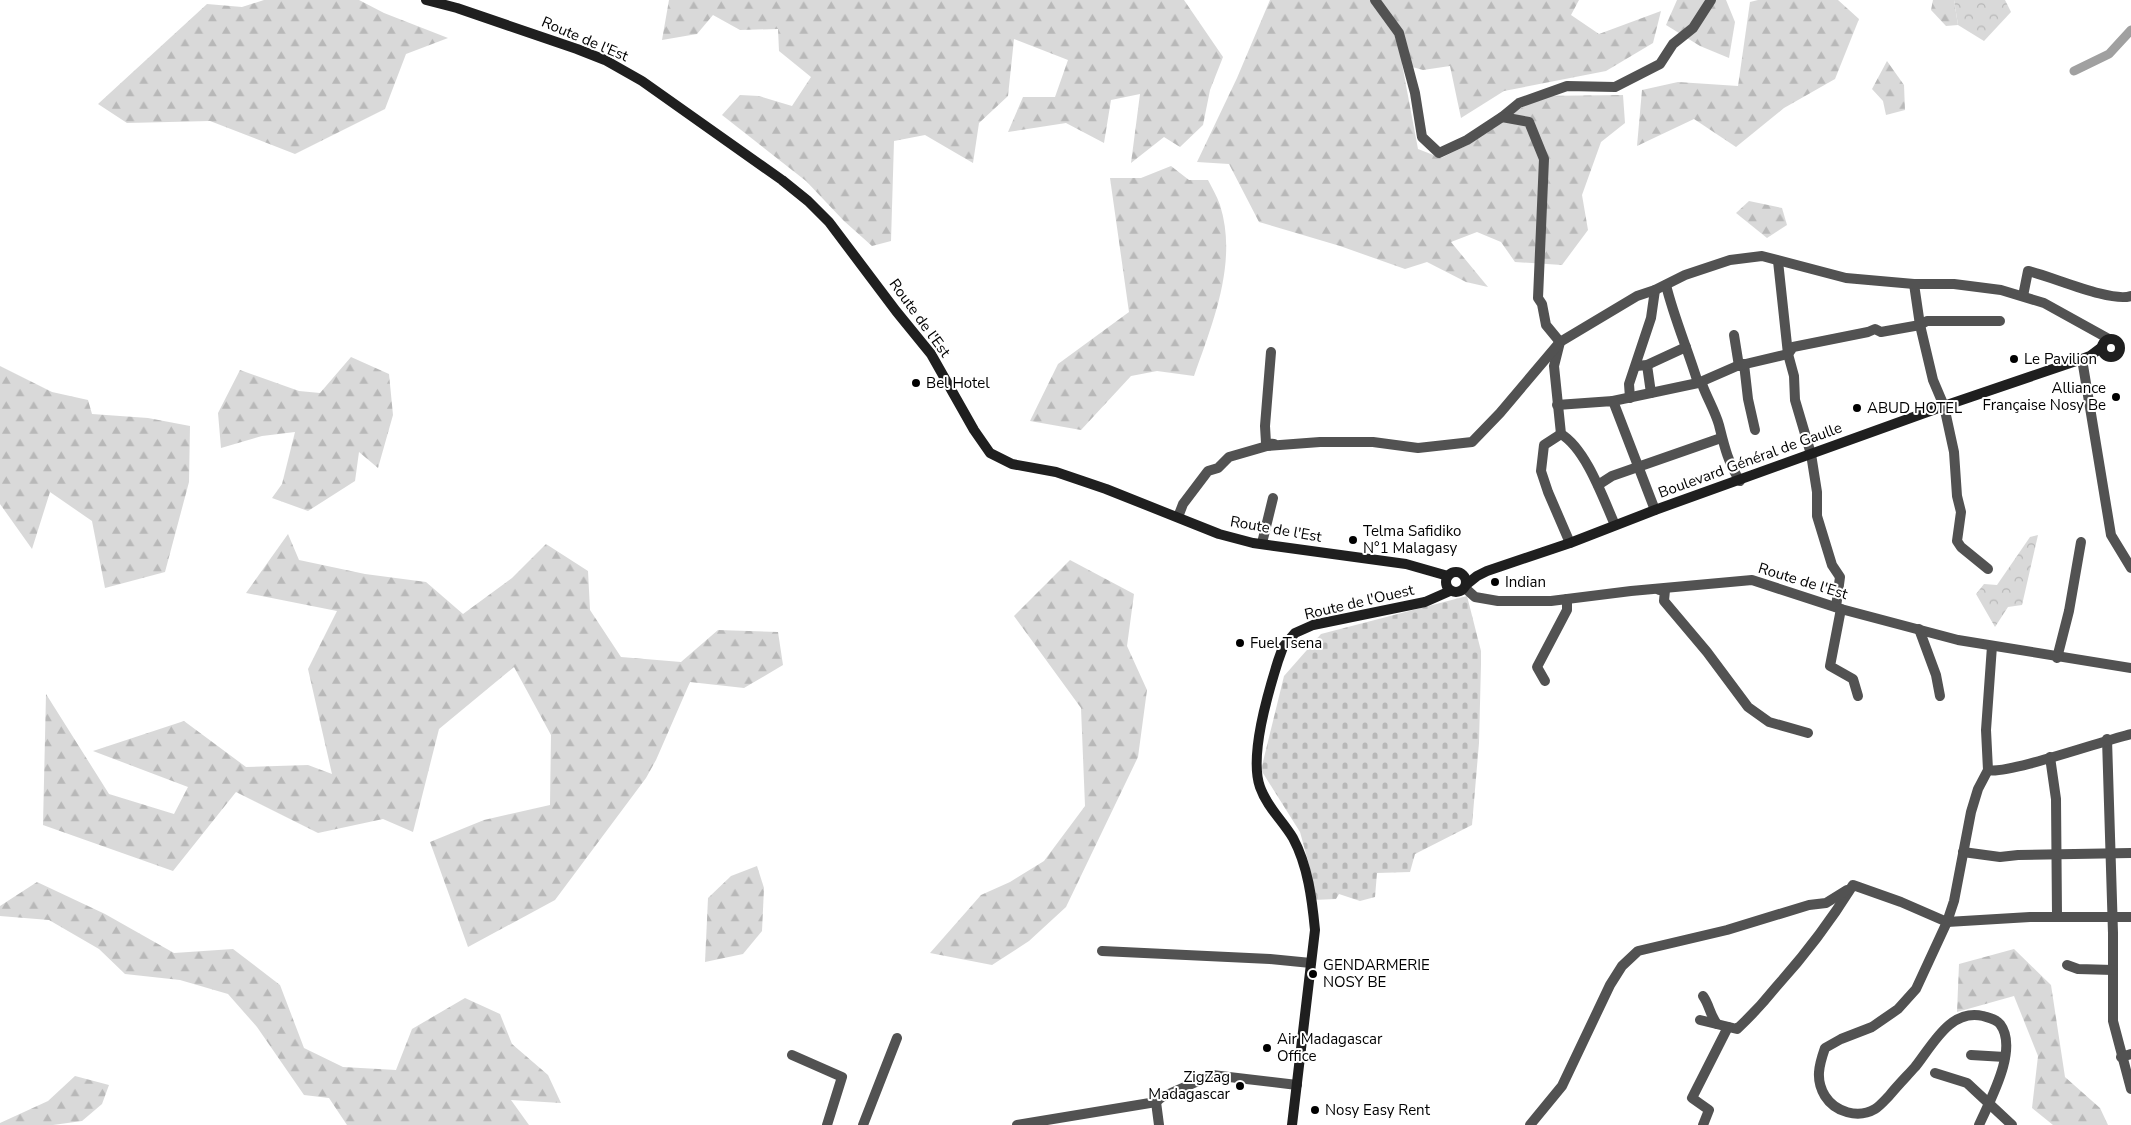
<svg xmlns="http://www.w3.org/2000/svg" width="2131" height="1125" font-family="'Nunito Sans',sans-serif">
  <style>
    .forest { fill: url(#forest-firs) }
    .cemetery { fill: url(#cemetery-stones) }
    .park { fill: url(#park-crowns) }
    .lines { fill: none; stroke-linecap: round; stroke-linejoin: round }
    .canal { stroke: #a0a0a0; stroke-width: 9 }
    .street { stroke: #525252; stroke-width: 10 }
    .secondary { stroke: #1f1f1f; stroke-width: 10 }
    .poi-dot { fill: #000; stroke: #fff; stroke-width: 2 }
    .labels { text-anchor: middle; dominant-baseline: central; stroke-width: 4; stroke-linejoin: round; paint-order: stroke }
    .street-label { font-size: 15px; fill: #000; stroke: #fff }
    .poi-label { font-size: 15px; fill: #000; stroke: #fff; text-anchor: start }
  </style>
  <defs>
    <pattern id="forest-firs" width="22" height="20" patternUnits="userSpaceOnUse" patternTransform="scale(1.25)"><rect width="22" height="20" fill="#d9d9d9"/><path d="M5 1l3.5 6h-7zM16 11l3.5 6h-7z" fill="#b8b8b8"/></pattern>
    <pattern id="cemetery-stones" width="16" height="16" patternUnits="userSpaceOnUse" patternTransform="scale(1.25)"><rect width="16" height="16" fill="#d9d9d9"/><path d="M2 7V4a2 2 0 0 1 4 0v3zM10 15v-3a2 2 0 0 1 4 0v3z" fill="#b8b8b8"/></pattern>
    <pattern id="park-crowns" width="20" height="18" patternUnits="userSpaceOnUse" patternTransform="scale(1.25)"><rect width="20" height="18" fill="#d9d9d9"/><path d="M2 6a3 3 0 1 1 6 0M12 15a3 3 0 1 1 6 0" fill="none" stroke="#b8b8b8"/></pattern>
  </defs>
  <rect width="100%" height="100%" fill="#fff"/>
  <g class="forest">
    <polygon points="264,0 359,0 384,13 448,38 406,54 385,109 295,154 210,121 127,123 98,104 207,4 242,7"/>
    <polygon points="669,0 1184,0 1223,57 1210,90 1203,125 1180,147 1164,137 1131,163 1140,94 1111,100 1104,143 1066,123 1008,132 1023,97 1055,97 1068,60 1014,39 1008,96 979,123 973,163 925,135 894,141 891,241 872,246 844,221 806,181 722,115 740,95 759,96 792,106 811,77 779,51 778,29 740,30 713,15 697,34 662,40"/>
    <polygon points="1270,0 1579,0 1571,15 1599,34 1661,11 1653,43 1606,71 1504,91 1461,118 1450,66 1423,70 1402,64 1418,149 1441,158 1467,145 1539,96 1623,95 1625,123 1601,142 1582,195 1588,230 1562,265 1515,262 1501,242 1477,232 1451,242 1488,287 1466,282 1427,262 1405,269 1340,246 1259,222 1229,164 1197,162 1237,78"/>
    <polygon points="1677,0 1726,0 1735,22 1729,58 1700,46 1666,25"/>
    <polygon points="1758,0 1838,0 1859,19 1835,79 1784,108 1736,147 1694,119 1637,146 1642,90 1678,82 1738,86 1750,2"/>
    <polygon points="1933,0 1954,0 1958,25 1946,26 1931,10"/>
    <polygon points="1887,61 1904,85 1905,110 1886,115 1883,101 1872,89"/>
    <path d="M1171 166 1189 180H1208C1212 188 1217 196 1220 205 1238 262 1213 322 1194 376L1157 371 1131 376 1081 430 1030 421 1058 364 1129 312 1110 178H1141Z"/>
    <polygon points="1749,201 1782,208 1787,225 1767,238 1736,213"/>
    <polygon points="351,357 389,374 393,415 378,468 359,452 355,481 308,511 272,498 282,484 295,432 262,436 221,448 218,413 240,370 299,391 320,393"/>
    <polygon points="0,366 52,392 88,400 92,414 148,418 190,426 189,482 165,572 105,588 92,521 50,492 32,549 0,504"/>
    <polygon points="288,534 299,560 365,574 426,582 463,614 512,578 546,544 588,571 590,610 621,657 681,662 718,630 778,632 783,665 744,688 690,682 656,760 646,778 555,900 468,947 430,842 484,820 550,805 551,735 514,667 439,729 413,832 383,819 318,833 236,792 173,871 43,825 46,694 109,794 174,814 188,787 93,751 184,721 246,767 308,765 332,774 308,669 337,611 246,593"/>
    <polygon points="1070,560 1134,594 1127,646 1147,690 1138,757 1066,907 1029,941 992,965 930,953 981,895 1010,882 1044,861 1085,806 1081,708 1014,616"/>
    <polygon points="757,866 764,888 762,931 743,954 705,962 708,898 731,876"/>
    <polygon points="37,882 105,914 174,953 233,949 280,985 304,1048 343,1067 396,1070 412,1029 465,998 500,1014 512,1044 548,1075 561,1103 511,1100 529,1125 347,1125 329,1098 304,1095 257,1027 228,994 180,980 125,974 99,949 49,920 0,916 0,906"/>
    <polygon points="2014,949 2051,985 2065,1077 2100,1108 2108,1125 2053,1125 2032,1108 2038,1056 2014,996 1957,1012 1959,964"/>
    <polygon points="75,1076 109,1085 102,1104 82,1121 53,1125 0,1125 0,1123 48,1101"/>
  </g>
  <polygon class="cemetery" points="1467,596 1481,651 1481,664 1479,743 1472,825 1415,854 1410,872 1377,873 1375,897 1360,901 1339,894 1336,899 1313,900 1311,872 1300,832 1261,770 1284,676 1321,634"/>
  <g class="park">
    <polygon points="1954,0 2005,0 2011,12 1984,41 1958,25"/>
    <polygon points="2038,535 2022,605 2008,607 1995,627 1976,594 1984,584 1997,585 2030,537"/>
  </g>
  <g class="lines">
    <polyline class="canal" points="2074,71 2109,54 2131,30"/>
    <g class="street">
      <polyline points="1375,0 1399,33 1415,93 1422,137 1439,153 1467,140 1502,117 1519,103 1567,86 1615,87 1660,64 1673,44 1693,28 1711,0"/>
      <path d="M1502 117 1529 122 1544 159 1538 298 1542 304 1546 325 1560 342 1554 366 1561 434C1586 449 1603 498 1615 525"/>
      <polyline points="1778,261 1788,354 1794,376 1795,400 1811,454 1817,492 1817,516 1832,565 1840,577 1836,607"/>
      <polyline points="1914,284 1920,325 1933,380 1944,406 1954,452 1957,496 1961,512 1957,541 1961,547 1988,569"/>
      <path d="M1666 285C1674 318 1688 350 1698 383L1702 384C1707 398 1715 411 1719 425 1724 445 1728 463 1740 481"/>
      <path d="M2023 296 2028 271C2051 276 2111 303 2131 296"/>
      <polyline points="1734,335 1739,366"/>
      <polyline points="1271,352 1265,426 1266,443 1274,444"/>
      <polyline points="2082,359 2111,535 2131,568"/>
      <polyline points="1744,364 1748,399 1755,430"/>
      <polyline points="1647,365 1651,393"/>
      <polyline points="1636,366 1647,365 1686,347"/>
      <polyline points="1630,398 1629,384 1651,318 1655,290"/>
      <polyline points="1613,401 1698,383 1737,366 1788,354 1793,347 1868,332 1875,329 1881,332 1920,325 1927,321 2000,321"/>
      <polyline points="1557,405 1613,401 1655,510"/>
      <polyline points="1561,434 1544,445 1541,471 1548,492 1570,543"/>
      <polyline points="1598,485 1612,476 1721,438"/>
      <polyline points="1178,517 1183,504 1208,471 1218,468 1229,457 1267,446 1320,442 1373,442 1418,448 1472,442 1500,413 1560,342 1637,296 1655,290 1685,275 1730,260 1762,256 1846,278 1914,284 1954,284 2001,290 2044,303 2109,339"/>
      <polyline points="1262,543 1273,498"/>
      <polyline points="1465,588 1475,597 1498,601 1551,601 1631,591 1752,580 1841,609 1958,640 2131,668"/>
      <polyline points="1659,590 1665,590 1664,601 1707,652 1748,707 1769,722 1808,733"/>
      <polyline points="1841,609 1830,666 1853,679 1858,696"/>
      <polyline points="1919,629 1936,675 1940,696"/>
      <polyline points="2057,658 2069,611 2081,542"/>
      <polyline points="1545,681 1537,667 1567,610 1567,599"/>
      <polyline points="2107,739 2113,933 2113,1021 2131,1089"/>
      <polyline points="2050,757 2056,799 2057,916"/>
      <path d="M1988 770C2006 775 2105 740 2131 734"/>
      <polyline points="1963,852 2000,857 2018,855 2131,853"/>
      <polyline points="1102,951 1270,959 1311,963"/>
      <polyline points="2067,965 2078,969 2113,970"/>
      <path d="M1703 996C1709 1004 1710 1015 1717 1024"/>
      <path d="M1700 1020 1737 1029C1751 1016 1764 1002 1776 987 1805 955 1830 922 1853 885L1901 902 1947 922 2030 917H2131"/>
      <polyline points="792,1055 842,1077 827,1125"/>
      <polyline points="1971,1055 2005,1057"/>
      <polyline points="2121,1057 2131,1054"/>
      <polyline points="1935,1073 1967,1083 2012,1125"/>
      <polyline points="1156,1102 1159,1125"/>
      <polyline points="863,1125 897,1038"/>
      <polyline points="1017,1125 1156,1102 1162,1097 1212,1075 1297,1085"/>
      <polyline points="1530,1125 1562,1086 1610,985 1622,966 1638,951 1727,930 1809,905 1826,903 1847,890"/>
      <polyline points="1703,1125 1709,1110 1692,1098 1728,1027"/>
      <path d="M1979 1125C1990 1100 2019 1049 2000 1024 1996 1019 1989 1018 1983 1016 1950 1008 1932 1046 1915 1067 1906 1077 1897 1086 1889 1096 1885 1100 1880 1106 1875 1109 1858 1119 1835 1112 1825 1096 1815 1080 1819 1065 1825 1048L1841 1039 1872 1027 1898 1009 1916 989 1947 922 1954 901 1971 812 1978 789 1988 770 1986 730 1992 646"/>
    </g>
    <g class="secondary">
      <polyline points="426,0 457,8 577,49 605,60 642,81 782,180 808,201 829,222 896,311 931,354 974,430 990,453 1012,464 1056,472 1106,489 1219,534 1253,543 1406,564 1448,576"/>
      <circle cx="2111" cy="348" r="9"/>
      <circle cx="1456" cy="582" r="10"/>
      <polyline points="1467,584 1477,576 1487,571 1570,543 1655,510 1944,406 2082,359 2090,356 2102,347"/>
      <path d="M1292 1125 1315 930C1312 899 1308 866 1293 838 1283 821 1267 807 1260 787 1249 756 1268 693 1278 661L1283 647 1295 633 1313 625 1425 602 1450 591"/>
    </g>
  </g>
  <g class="poi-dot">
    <circle cx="2014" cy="359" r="5"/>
    <circle cx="916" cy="383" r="5"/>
    <circle cx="2116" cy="397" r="5"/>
    <circle cx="1857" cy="408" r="5"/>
    <circle cx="1353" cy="540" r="5"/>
    <circle cx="1495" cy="582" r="5"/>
    <circle cx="1240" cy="643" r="5"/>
    <circle cx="1313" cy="974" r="5"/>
    <circle cx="1267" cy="1048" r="5"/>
    <circle cx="1240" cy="1086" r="5"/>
    <circle cx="1315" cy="1110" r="5"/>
  </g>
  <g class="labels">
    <g class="street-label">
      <text transform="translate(585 39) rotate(23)">Route de l'Est</text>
      <text transform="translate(920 318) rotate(54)">Route de l'Est</text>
      <text transform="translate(1750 460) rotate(-20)">Boulevard Général de Gaulle</text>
      <text transform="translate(1276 529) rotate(10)">Route de l'Est</text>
      <text transform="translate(1803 581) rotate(17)">Route de l'Est</text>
      <text transform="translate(1359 602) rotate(-13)">Route de l'Ouest</text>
    </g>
    <g class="poi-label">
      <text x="2024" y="359">Le Pavilion</text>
      <text x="926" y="383">Bel Hotel</text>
      <text x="2106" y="388" text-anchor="end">Alliance<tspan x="2106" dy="17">Française Nosy Be</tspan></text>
      <text x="1867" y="408">ABUD HOTEL</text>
      <text x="1363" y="531">Telma Safidiko<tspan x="1363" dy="17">N°1 Malagasy</tspan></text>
      <text x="1505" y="582">Indian</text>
      <text x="1250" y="643">Fuel Tsena</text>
      <text x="1323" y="965">GENDARMERIE<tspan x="1323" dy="17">NOSY BE</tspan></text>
      <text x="1277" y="1039">Air Madagascar<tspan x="1277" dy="17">Office</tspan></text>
      <text x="1230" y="1077" text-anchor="end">ZigZag<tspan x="1230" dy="17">Madagascar</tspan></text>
      <text x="1325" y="1110">Nosy Easy Rent</text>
    </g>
  </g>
</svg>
